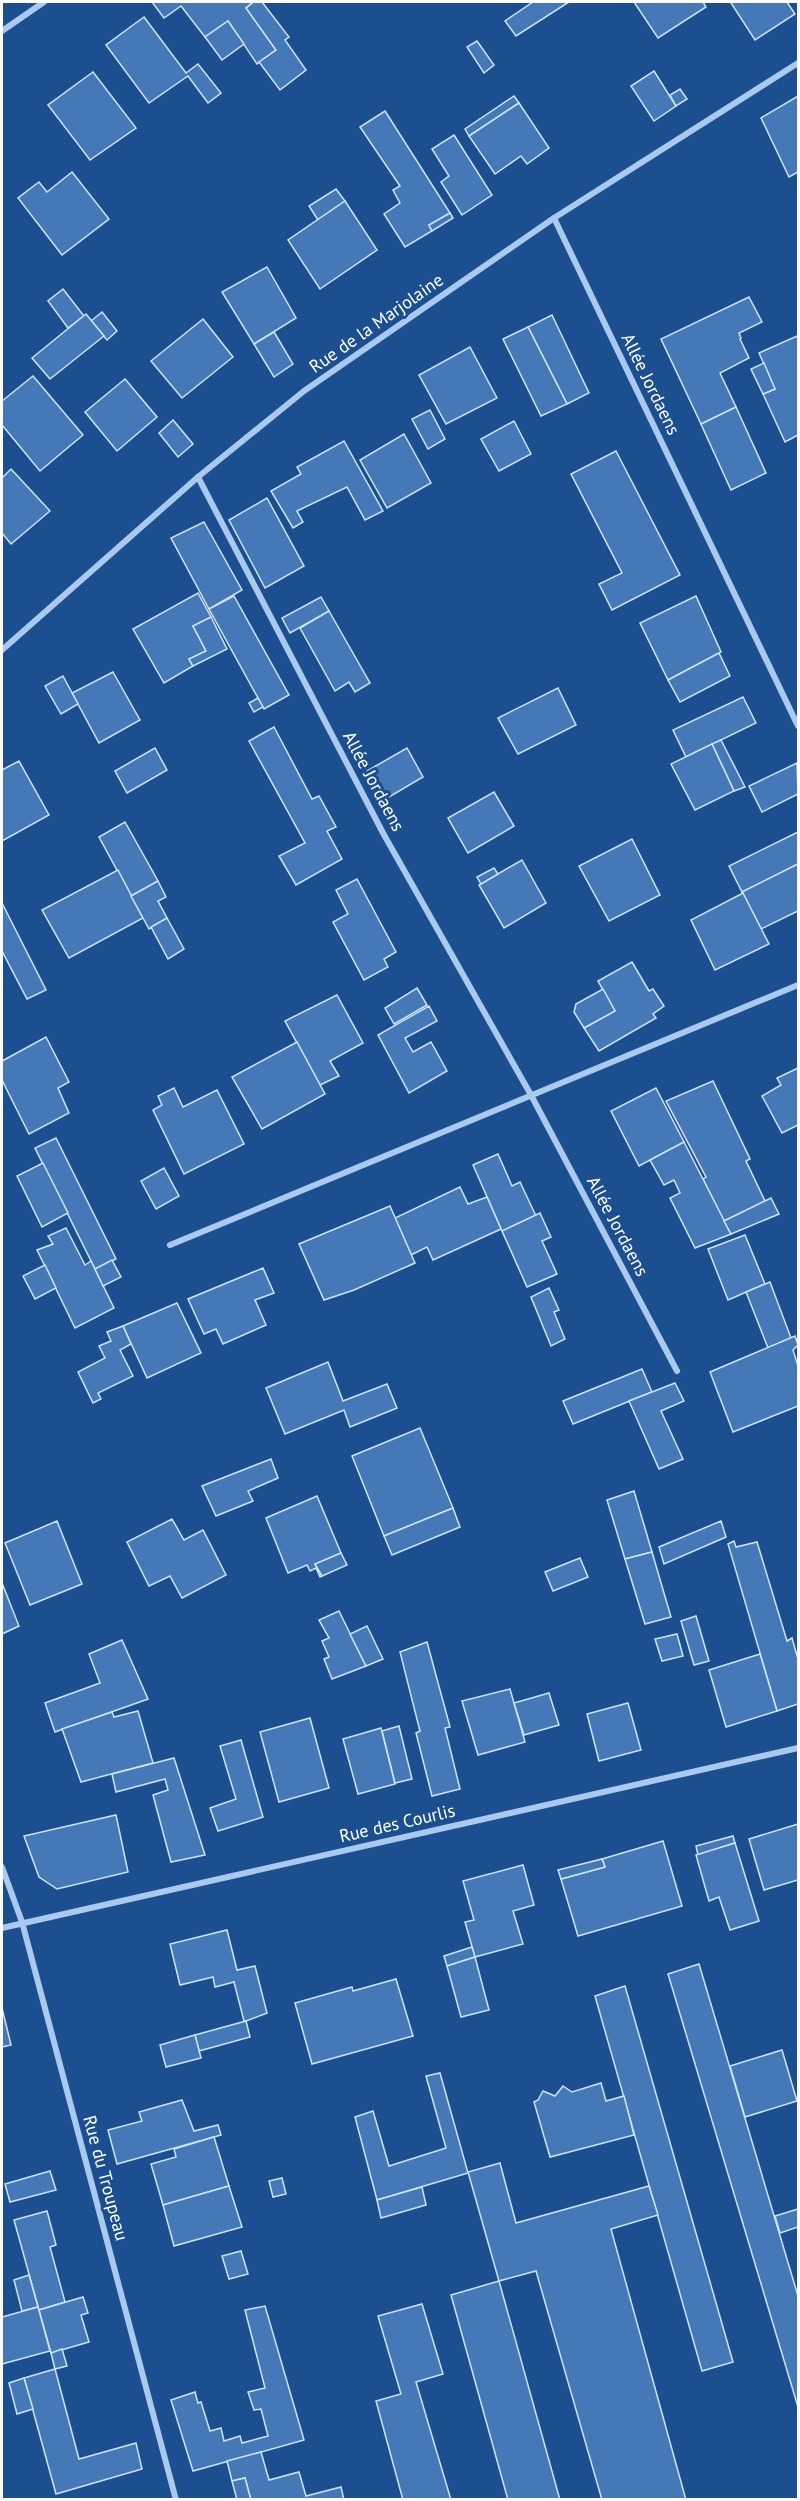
<svg xmlns="http://www.w3.org/2000/svg" width="800" height="2501" font-family="'PT Sans',sans-serif">
  <style>
    .building { fill: #4478b7; stroke: #cfe3fa; stroke-width: 1.5 }
    .lines { fill: none; stroke-linecap: round; stroke-linejoin: round }
    .minor { stroke: #a9c9ee; stroke-width: 6 }
    .labels { text-anchor: middle; dominant-baseline: central; stroke-width: 6; stroke-linejoin: round; paint-order: stroke }
    .street-label { font-size: 18px; fill: #fff; stroke: #1b4f8f }
  </style>
  <rect width="100%" height="100%" fill="#1b4f8f"/>
  <g class="building">
    <polygon points="152,2 251,2 252,3 246,8 276,50 257,64 228,21 205,37 181,6 164,18"/>
    <polygon points="254,2 262,2 289,37 285,40 306,70 280,90 259,62 276,50 246,8"/>
    <polygon points="533,2 569,2 516,36 505,21"/>
    <polygon points="634,2 703,2 706,7 658,38"/>
    <polygon points="734,2 787,2 795,14 755,40 731,3"/>
    <polygon points="144,17 186,73 198,64 221,93 208,103 188,76 149,103 106,45"/>
    <polygon points="228,21 244,44 222,60 205,37"/>
    <polygon points="477,41 494,65 484,73 467,47"/>
    <polygon points="654,71 676,106 654,121 631,86"/>
    <polygon points="93,72 136,128 90,160 48,105"/>
    <polygon points="680,89 687,99 676,106 670,95"/>
    <polygon points="514,96 519,103 469,136 465,129"/>
    <polygon points="798,96 798,172 789,177 761,118"/>
    <polygon points="519,103 549,148 527,164 521,156 495,174 469,136"/>
    <polygon points="385,111 450,213 429,225 432,231 405,247 384,214 400,203 393,190 400,186 360,127"/>
    <polygon points="454,135 492,195 462,215 441,182 449,176 432,149"/>
    <polygon points="72,172 109,219 62,255 18,198 39,182 47,192"/>
    <polygon points="336,189 345,201 318,220 309,206"/>
    <polygon points="345,201 377,250 320,289 288,240"/>
    <polygon points="450,213 453,218 432,231 429,225"/>
    <polygon points="267,267 296,318 254,344 222,292"/>
    <polygon points="63,289 84,316 68,328 48,301"/>
    <polygon points="749,297 762,322 739,333 741,338 740,339 749,358 720,373 736,407 701,424 661,339"/>
    <polygon points="102,312 117,331 107,340 91,321"/>
    <polygon points="86,314 104,336 50,379 32,358"/>
    <polygon points="552,315 589,393 567,404 528,327"/>
    <polygon points="203,319 233,357 182,398 151,361"/>
    <polygon points="528,327 567,404 541,416 503,339"/>
    <polygon points="274,332 293,364 274,377 254,344"/>
    <polygon points="797,336 798,340 798,435 785,442 763,394 775,389 759,353"/>
    <polygon points="470,347 497,398 446,424 419,375"/>
    <polygon points="764,363 775,389 763,394 751,369"/>
    <polygon points="33,376 83,435 40,471 2,425 2,401"/>
    <polygon points="125,379 157,417 117,451 85,412"/>
    <polygon points="736,407 766,473 731,490 701,424"/>
    <polygon points="430,410 445,439 428,449 412,419"/>
    <polygon points="173,420 193,444 178,457 159,433"/>
    <polygon points="514,421 531,454 499,471 481,439"/>
    <polygon points="404,434 431,483 387,508 360,460"/>
    <polygon points="344,441 383,511 365,520 347,487 297,511 303,522 293,528 271,491 301,474 297,467"/>
    <polygon points="616,451 680,575 612,610 599,584 622,573 571,474"/>
    <polygon points="11,469 50,511 11,544 2,533 2,478"/>
    <polygon points="267,498 304,566 265,588 229,520"/>
    <polygon points="204,522 242,590 209,609 171,538"/>
    <polygon points="198,593 211,617 193,626 206,651 189,659 193,666 164,683 133,629"/>
    <polygon points="234,596 289,695 264,709 209,609"/>
    <polygon points="696,596 721,652 668,680 640,623"/>
    <polygon points="321,597 329,611 290,633 282,618"/>
    <polygon points="329,611 370,683 355,692 349,682 335,691 300,628"/>
    <polygon points="211,617 227,649 193,666 189,659 206,651 193,626"/>
    <polygon points="719,653 730,676 680,702 668,680"/>
    <polygon points="113,672 140,720 99,743 72,693"/>
    <polygon points="63,676 78,704 61,714 45,686"/>
    <polygon points="558,688 576,725 518,754 498,718"/>
    <polygon points="743,697 756,723 686,757 673,730"/>
    <polygon points="258,698 263,707 254,712 249,703"/>
    <polygon points="274,727 312,799 319,796 336,827 327,831 342,859 296,885 279,856 305,843 249,741"/>
    <polygon points="721,740 745,787 734,791 712,744"/>
    <polygon points="712,744 734,791 695,810 671,764"/>
    <polygon points="155,748 167,770 127,793 115,771"/>
    <polygon points="407,748 423,777 384,800 367,771"/>
    <polygon points="19,761 49,815 2,841 2,770"/>
    <polygon points="797,763 798,794 762,812 749,786"/>
    <polygon points="494,792 514,826 468,853 448,818"/>
    <polygon points="125,822 158,881 131,896 99,837"/>
    <polygon points="798,832 798,864 742,892 729,866"/>
    <polygon points="632,839 660,895 609,921 579,866"/>
    <polygon points="522,860 546,903 504,928 479,885"/>
    <polygon points="798,864 798,911 761,929 742,892"/>
    <polygon points="494,868 498,874 481,884 477,877"/>
    <polygon points="118,870 143,918 69,958 42,910"/>
    <polygon points="357,879 396,952 384,959 388,967 364,980 333,922 348,914 336,890"/>
    <polygon points="158,881 166,897 158,901 167,918 149,929 131,896"/>
    <polygon points="743,893 769,944 715,970 691,920"/>
    <polygon points="2,903 46,990 27,999 2,951"/>
    <polygon points="167,918 184,949 168,959 151,927"/>
    <polygon points="632,962 649,991 653,989 664,1006 653,1014 656,1018 599,1051 584,1028 615,1011 598,981"/>
    <polygon points="417,988 427,1005 394,1024 385,1008"/>
    <polygon points="603,989 615,1011 584,1028 574,1012 576,1004"/>
    <polygon points="337,995 363,1043 330,1061 339,1076 320,1085 285,1021"/>
    <polygon points="429,1006 437,1021 405,1038 413,1052 431,1042 447,1071 409,1093 378,1035"/>
    <polygon points="46,1037 69,1082 58,1088 69,1113 29,1134 2,1080 2,1061"/>
    <polygon points="297,1042 325,1094 262,1129 232,1077"/>
    <polygon points="798,1068 798,1125 782,1133 762,1096 781,1085 777,1078"/>
    <polygon points="713,1081 750,1159 746,1161 765,1201 724,1221 703,1179 706,1177 666,1101"/>
    <polygon points="174,1088 183,1107 217,1090 244,1144 184,1174 153,1110 162,1105 158,1096"/>
    <polygon points="656,1088 684,1142 639,1166 611,1111"/>
    <polygon points="56,1138 116,1259 95,1269 35,1148"/>
    <polygon points="684,1142 731,1234 695,1248 670,1198 680,1193 674,1180 664,1185 650,1160"/>
    <polygon points="498,1154 512,1186 520,1182 536,1216 502,1231 473,1165"/>
    <polygon points="43,1163 68,1213 42,1227 17,1176"/>
    <polygon points="164,1168 179,1196 156,1209 141,1181"/>
    <polygon points="460,1187 468,1204 487,1197 501,1229 433,1260 427,1247 411,1255 395,1218"/>
    <polygon points="771,1198 779,1214 731,1234 724,1221"/>
    <polygon points="390,1206 415,1263 354,1290 324,1300 299,1244"/>
    <polygon points="540,1213 551,1237 542,1241 557,1274 527,1287 502,1231"/>
    <polygon points="66,1228 85,1265 91,1261 114,1308 75,1328 37,1250 53,1244 48,1236"/>
    <polygon points="745,1235 765,1284 728,1300 708,1249"/>
    <polygon points="112,1260 121,1277 103,1286 95,1269"/>
    <polygon points="45,1265 56,1288 35,1299 23,1276"/>
    <polygon points="263,1268 274,1293 255,1300 266,1325 223,1344 216,1329 204,1334 188,1299"/>
    <polygon points="770,1282 791,1338 768,1348 746,1292"/>
    <polygon points="549,1288 559,1310 554,1312 565,1339 551,1346 531,1297"/>
    <polygon points="177,1303 201,1353 147,1378 123,1326"/>
    <polygon points="123,1326 131,1344 120,1350 133,1376 98,1393 101,1399 93,1403 78,1372 105,1358 99,1346 111,1341 107,1332"/>
    <polygon points="795,1336 798,1345 793,1350 798,1366 798,1406 733,1432 710,1372"/>
    <polygon points="328,1362 343,1401 387,1384 397,1408 350,1427 344,1410 285,1434 266,1388"/>
    <polygon points="642,1369 652,1392 573,1424 563,1401"/>
    <polygon points="675,1383 684,1401 661,1411 683,1459 659,1469 629,1401"/>
    <polygon points="420,1428 453,1508 384,1536 352,1456"/>
    <polygon points="271,1459 278,1478 248,1491 253,1501 216,1516 202,1486"/>
    <polygon points="634,1491 652,1552 625,1559 607,1500"/>
    <polygon points="317,1496 341,1553 315,1564 322,1576 320,1577 316,1568 310,1571 307,1565 288,1573 266,1518"/>
    <polygon points="453,1508 460,1527 392,1555 384,1536"/>
    <polygon points="172,1519 184,1540 203,1530 226,1575 182,1598 170,1576 149,1586 127,1542"/>
    <polygon points="57,1521 82,1584 30,1605 5,1543"/>
    <polygon points="721,1521 726,1537 664,1564 659,1547"/>
    <polygon points="734,1541 736,1547 757,1542 787,1641 792,1638 798,1659 798,1704 777,1711 728,1544"/>
    <polygon points="652,1552 671,1617 645,1624 625,1559"/>
    <polygon points="341,1553 347,1565 322,1576 315,1564"/>
    <polygon points="580,1558 588,1577 553,1591 545,1572"/>
    <polygon points="2,1583 19,1626 2,1634"/>
    <polygon points="339,1611 366,1666 332,1679 324,1659 329,1657 322,1641 329,1638 319,1620"/>
    <polygon points="696,1616 709,1661 694,1665 681,1621"/>
    <polygon points="367,1626 383,1659 366,1666 350,1634"/>
    <polygon points="677,1634 683,1656 662,1661 655,1639"/>
    <polygon points="122,1640 148,1699 55,1732 45,1703 100,1683 89,1654"/>
    <polygon points="427,1642 450,1727 445,1728 460,1789 432,1796 416,1733 420,1731 400,1652"/>
    <polygon points="760,1654 777,1711 726,1727 709,1670"/>
    <polygon points="510,1689 525,1742 478,1755 462,1701"/>
    <polygon points="549,1693 559,1725 524,1735 514,1703"/>
    <polygon points="628,1703 641,1750 599,1761 587,1714"/>
    <polygon points="138,1711 153,1763 81,1782 62,1729 112,1712 114,1717"/>
    <polygon points="310,1718 329,1788 279,1802 260,1732"/>
    <polygon points="399,1726 412,1779 395,1783 382,1731"/>
    <polygon points="381,1728 395,1784 358,1794 343,1739"/>
    <polygon points="241,1740 263,1817 218,1831 210,1808 236,1799 220,1746"/>
    <polygon points="174,1758 205,1855 171,1862 153,1795 168,1790 165,1779 116,1792 112,1774"/>
    <polygon points="116,1815 128,1872 57,1889 39,1877 24,1836"/>
    <polygon points="798,1824 798,1880 764,1890 749,1839"/>
    <polygon points="733,1836 735,1843 698,1855 696,1846"/>
    <polygon points="663,1841 682,1906 578,1936 561,1879 605,1867 602,1859"/>
    <polygon points="735,1843 759,1921 730,1930 719,1897 709,1901 696,1855"/>
    <polygon points="602,1859 605,1867 561,1879 558,1870"/>
    <polygon points="523,1865 534,1905 513,1911 523,1944 475,1957 465,1922 474,1920 463,1881"/>
    <polygon points="227,1930 237,1970 255,1966 267,2013 246,2021 244,2021 234,1982 215,1987 213,1977 180,1985 170,1944"/>
    <polygon points="472,1947 475,1957 447,1966 444,1956"/>
    <polygon points="475,1957 489,2010 461,2017 447,1966"/>
    <polygon points="699,1964 798,2296 798,2407 668,1974"/>
    <polygon points="396,1979 413,2036 312,2064 295,2003 352,1987 353,1991"/>
    <polygon points="625,1986 733,2362 702,2371 595,1996"/>
    <polygon points="2,2008 11,2045 2,2047"/>
    <polygon points="246,2021 250,2037 199,2051 195,2035"/>
    <polygon points="195,2035 201,2058 166,2067 160,2045"/>
    <polygon points="782,2050 797,2101 745,2117 730,2066"/>
    <polygon points="440,2073 468,2173 377,2200 355,2117 373,2111 389,2166 446,2148 426,2076"/>
    <polygon points="601,2083 606,2101 624,2096 634,2135 550,2157 534,2102 538,2100 543,2091 555,2096 563,2086 572,2092"/>
    <polygon points="182,2100 194,2131 218,2125 221,2135 117,2164 108,2130 142,2121 139,2112"/>
    <polygon points="214,2137 229,2186 163,2205 151,2164 176,2157 174,2149"/>
    <polygon points="500,2163 516,2223 649,2186 658,2215 611,2229 686,2500 602,2500 536,2271 499,2281 468,2172"/>
    <polygon points="50,2171 56,2190 10,2202 5,2184"/>
    <polygon points="282,2178 286,2194 273,2197 269,2181"/>
    <polygon points="229,2186 242,2227 174,2246 163,2205"/>
    <polygon points="422,2187 426,2205 381,2218 377,2200"/>
    <polygon points="798,2209 798,2227 780,2233 775,2216"/>
    <polygon points="47,2211 56,2245 50,2247 65,2302 39,2310 14,2220"/>
    <polygon points="241,2251 248,2274 229,2279 222,2256"/>
    <polygon points="29,2275 38,2307 22,2311 14,2280"/>
    <polygon points="499,2281 560,2500 508,2500 451,2295"/>
    <polygon points="83,2297 88,2313 81,2315 89,2342 51,2353 39,2310"/>
    <polygon points="422,2304 443,2374 416,2382 451,2500 403,2500 376,2401 401,2394 378,2316"/>
    <polygon points="265,2306 304,2440 193,2471 171,2400 195,2392 198,2403 201,2402 210,2431 221,2428 224,2441 240,2436 242,2443 268,2436 261,2409 254,2410 248,2392 265,2388 245,2310"/>
    <polygon points="38,2307 50,2351 2,2364 2,2317"/>
    <polygon points="62,2349 67,2366 55,2369 51,2353"/>
    <polygon points="55,2369 79,2459 136,2443 142,2469 56,2494 24,2378"/>
    <polygon points="24,2378 33,2409 17,2414 9,2383"/>
    <polygon points="261,2452 269,2480 299,2472 306,2496 341,2487 344,2500 251,2500 245,2478 232,2481 227,2461"/>
    <polygon points="245,2478 251,2500 237,2500 232,2481"/>
  </g>
  <g class="lines">
    <g class="minor">
      <polyline points="2,31 44,2"/>
      <polyline points="554,218 798,726"/>
      <polyline points="198,477 383,833 531,1095 677,1371"/>
      <polyline points="2,650 198,477 304,391 554,218 798,63"/>
      <polyline points="170,1245 798,985"/>
      <polyline points="2,1867 22,1922 176,2500"/>
      <polyline points="2,1928 798,1748"/>
    </g>
  </g>
  <g class="labels">
    <g class="street-label">
      <text transform="translate(376 323) rotate(-35)">Rue de la Marjolaine</text>
      <text transform="translate(651 384) rotate(64)">Allée Jordaens</text>
      <text transform="translate(374 781) rotate(62)">Allée Jordaens</text>
      <text transform="translate(618 1226) rotate(62)">Allée Jordaens</text>
      <text transform="translate(397 1823) rotate(-13)">Rue des Courlis</text>
      <text transform="translate(106 2178) rotate(75)">Rue du Troupeau</text>
    </g>
  </g>
  <rect width="800" height="2501" fill="none" stroke="#ffffff" stroke-width="6"/>
</svg>
